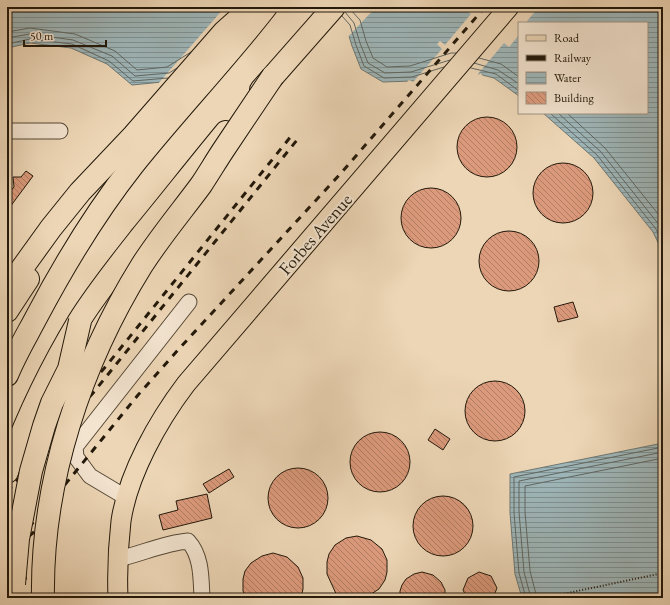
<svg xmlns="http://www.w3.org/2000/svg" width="670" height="605" font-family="'EB Garamond',serif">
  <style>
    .water { fill: url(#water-rules); stroke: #6c7773 }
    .pier { fill: #edd6b6 }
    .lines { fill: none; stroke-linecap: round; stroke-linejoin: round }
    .shore { stroke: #606762; stroke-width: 1 }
    .building { fill: url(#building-back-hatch); stroke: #22180a }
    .minor-casing { stroke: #554835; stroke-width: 17 }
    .major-casing { stroke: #22180a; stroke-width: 21 }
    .highway-casing { stroke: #22180a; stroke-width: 24 }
    .path { stroke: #22180a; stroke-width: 2; stroke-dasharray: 1 2; stroke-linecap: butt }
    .minor { stroke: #f3e4d0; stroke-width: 15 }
    .major { stroke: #edd6b6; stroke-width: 19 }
    .highway { stroke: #edd6b6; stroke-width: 22 }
    .rail { stroke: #22180a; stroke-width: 3; stroke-dasharray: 7 7; stroke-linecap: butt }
    .highway-bridge-casing { stroke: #22180a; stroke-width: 24; stroke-linecap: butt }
    .highway-bridge { stroke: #edd6b6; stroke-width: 22 }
    .labels { text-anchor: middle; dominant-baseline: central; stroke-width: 4; stroke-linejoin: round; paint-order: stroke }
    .street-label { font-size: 18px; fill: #22180a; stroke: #f3e4d0 }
  </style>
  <defs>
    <pattern id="water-rules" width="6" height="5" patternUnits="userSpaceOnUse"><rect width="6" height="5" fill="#9eb6b9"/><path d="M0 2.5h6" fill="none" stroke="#809395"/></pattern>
    <pattern id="building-back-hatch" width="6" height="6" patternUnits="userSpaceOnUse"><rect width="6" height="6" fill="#dc9a7c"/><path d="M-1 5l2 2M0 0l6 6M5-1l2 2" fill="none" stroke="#b27d64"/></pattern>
  </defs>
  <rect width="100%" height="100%" fill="#edd6b6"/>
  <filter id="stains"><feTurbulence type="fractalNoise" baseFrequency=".005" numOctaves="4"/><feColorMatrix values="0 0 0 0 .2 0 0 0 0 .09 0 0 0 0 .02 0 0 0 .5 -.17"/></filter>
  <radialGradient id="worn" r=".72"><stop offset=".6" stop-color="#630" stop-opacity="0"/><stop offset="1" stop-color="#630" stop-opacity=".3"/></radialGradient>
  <g class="water">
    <polygon points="7,7 291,7 172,81 132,85 107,64 71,48 30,43 7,48"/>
    <polygon points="327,7 663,7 663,253 653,232 594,158 543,113 647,113 647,23 519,23 519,96 494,78 455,68 413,81 383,82 361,69 352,46 346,26"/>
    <polygon points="663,443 663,598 522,598 515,574 510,513 510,474"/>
  </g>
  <g class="pier">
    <polygon points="225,7 291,7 286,12 173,83 157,85"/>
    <polygon points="325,7 376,7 347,38 344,27"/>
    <polygon points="470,7 539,7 527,21 529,23 519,23 519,35 509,47 504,43 478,74 479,75 480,73 484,77 455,70 413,83 406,83 409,80 413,82 442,49 437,44 440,41 445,45 471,14 467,11"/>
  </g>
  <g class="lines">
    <g class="shore">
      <polyline points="348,7 360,20 366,41 373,58 387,67 410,66 451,53 456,53"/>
      <polyline points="345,12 354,23 360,43 368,63 385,73 411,72 450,60"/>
      <polyline points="342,16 350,25 356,45 364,66 384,78 412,77 444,67"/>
      <polyline points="7,32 30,28 75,34 115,51 137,70 167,67 191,52"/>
      <polyline points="7,38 30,34 73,40 112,56 135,76 169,73 177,68"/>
      <polyline points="7,44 30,39 72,44 109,61 133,81 168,78"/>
      <polyline points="479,58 501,64 519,77"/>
      <polyline points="474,63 498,70 519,84"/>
      <polyline points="471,68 496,74 519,91"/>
      <polyline points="550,113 597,155 656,229 663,244"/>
      <polyline points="558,113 601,152 660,226 663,232"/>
      <polyline points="567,113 605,148 663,220"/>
      <polyline points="526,598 519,573 514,513 514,477 663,447"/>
      <polyline points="531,598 524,572 519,512 519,481 663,452"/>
      <polyline points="537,598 530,571 525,512 525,486 663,458"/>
    </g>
  </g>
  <g class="building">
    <circle cx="487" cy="147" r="30"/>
    <circle cx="563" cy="193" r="30"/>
    <polygon points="26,171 33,176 7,211 7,195 14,187 13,177 21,177"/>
    <circle cx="431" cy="218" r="30"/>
    <circle cx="509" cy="261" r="30"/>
    <polygon points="573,302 578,317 558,322 554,307"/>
    <circle cx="495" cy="411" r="30"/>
    <polygon points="435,429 450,439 443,450 428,440"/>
    <circle cx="380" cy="462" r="30"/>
    <circle cx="298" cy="498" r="30"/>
    <polygon points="229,469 234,477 209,493 203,484"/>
    <polygon points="207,494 212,518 163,530 159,515 178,510 176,501"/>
    <circle cx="443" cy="526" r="30"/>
    <polygon points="357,536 371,540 382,549 387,560 387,572 385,580 379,589 368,596 357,598 338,598 327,574 327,562 329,554 335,545 346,538"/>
    <polygon points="273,553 287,557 298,567 303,578 303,589 301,598 246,598 243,591 243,579 245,571 251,563 262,556"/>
    <polygon points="422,572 433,575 441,582 445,590 445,598 400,598 400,591 402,585 406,579 414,574"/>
    <polygon points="479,572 491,576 497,588 493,598 467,598 463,590 468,578"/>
  </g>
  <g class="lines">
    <defs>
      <g id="minor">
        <polyline points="7,131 60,131"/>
        <polyline points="127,498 90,476 76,457 75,447 189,302"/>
        <path d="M118 559C141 554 164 543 188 541 202 556 201 579 202 598"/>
      </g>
      <path id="major" d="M118 598C117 572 118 547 121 521 128 474 158 421 186 384L509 7"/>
      <g id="highway">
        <polyline points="261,90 334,7"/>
        <polyline points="7,289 51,228 80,192 134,135 224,32 252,7"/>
        <polyline points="7,311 28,279"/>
        <path d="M7 375C15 355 27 335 37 316 65 263 96 212 133 165 176 111 224 61 266 7"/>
        <path d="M7 472C26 419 50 369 79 321 97 292 119 265 140 238 169 203 197 167 226 132"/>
      </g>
    </defs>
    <use href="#minor" class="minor-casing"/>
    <use href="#major" class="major-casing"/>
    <use href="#highway" class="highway-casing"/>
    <polyline class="path" points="544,598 663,573"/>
    <use href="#minor" class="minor"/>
    <use href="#major" class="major"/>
    <use href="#highway" class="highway"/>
    <g class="rail">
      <polyline points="39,448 55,426 107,365 292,135"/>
      <polyline points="7,492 93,393 297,140"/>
      <polyline points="7,545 24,533 50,503 138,395 177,351 342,172 485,7"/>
      <polyline points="7,554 34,532 57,509"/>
      <polyline points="7,585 37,574"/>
    </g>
    <defs>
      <g id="highway-bridge">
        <polyline points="14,584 18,539 31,471 44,426 52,403 69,369 80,321"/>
        <path d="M43 598C41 482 81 363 142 265 160 237 181 212 201 185 209 173 216 161 224 149 240 125 256 101 273 76"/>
      </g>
    </defs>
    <use href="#highway-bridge" class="highway-bridge-casing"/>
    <use href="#highway-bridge" class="highway-bridge"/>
  </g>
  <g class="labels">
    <g class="street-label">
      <text transform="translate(315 234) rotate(-49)">Forbes Avenue</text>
    </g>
  </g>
  <rect width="670" height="605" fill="none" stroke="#edd6b6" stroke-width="24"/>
  <rect x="8" y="8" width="654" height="589" fill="none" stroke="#22180a" stroke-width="2"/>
  <rect x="12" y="12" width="646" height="581" fill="none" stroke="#22180a"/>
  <rect x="518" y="22" width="130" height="92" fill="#f3e4d0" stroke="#9f9281"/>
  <rect x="526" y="35" width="20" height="6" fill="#edd6b6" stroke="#9f9281"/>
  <text x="554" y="42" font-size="12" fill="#22180a">Road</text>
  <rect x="526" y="55" width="20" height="6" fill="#22180a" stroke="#9f9281"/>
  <text x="554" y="62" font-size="12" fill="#22180a">Railway</text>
  <rect x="526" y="72" width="20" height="12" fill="url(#water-rules)" stroke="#9f9281"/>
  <text x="554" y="82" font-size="12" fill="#22180a">Water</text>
  <rect x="526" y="92" width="20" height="12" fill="url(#building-back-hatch)" stroke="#9f9281"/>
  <text x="554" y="102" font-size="12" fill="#22180a">Building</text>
  <path d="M24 40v6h82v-6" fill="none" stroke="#22180a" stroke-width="2"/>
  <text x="30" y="40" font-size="12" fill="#22180a" stroke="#f3e4d0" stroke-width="3" paint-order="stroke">50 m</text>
  <rect width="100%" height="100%" filter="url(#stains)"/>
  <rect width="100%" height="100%" fill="url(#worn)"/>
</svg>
